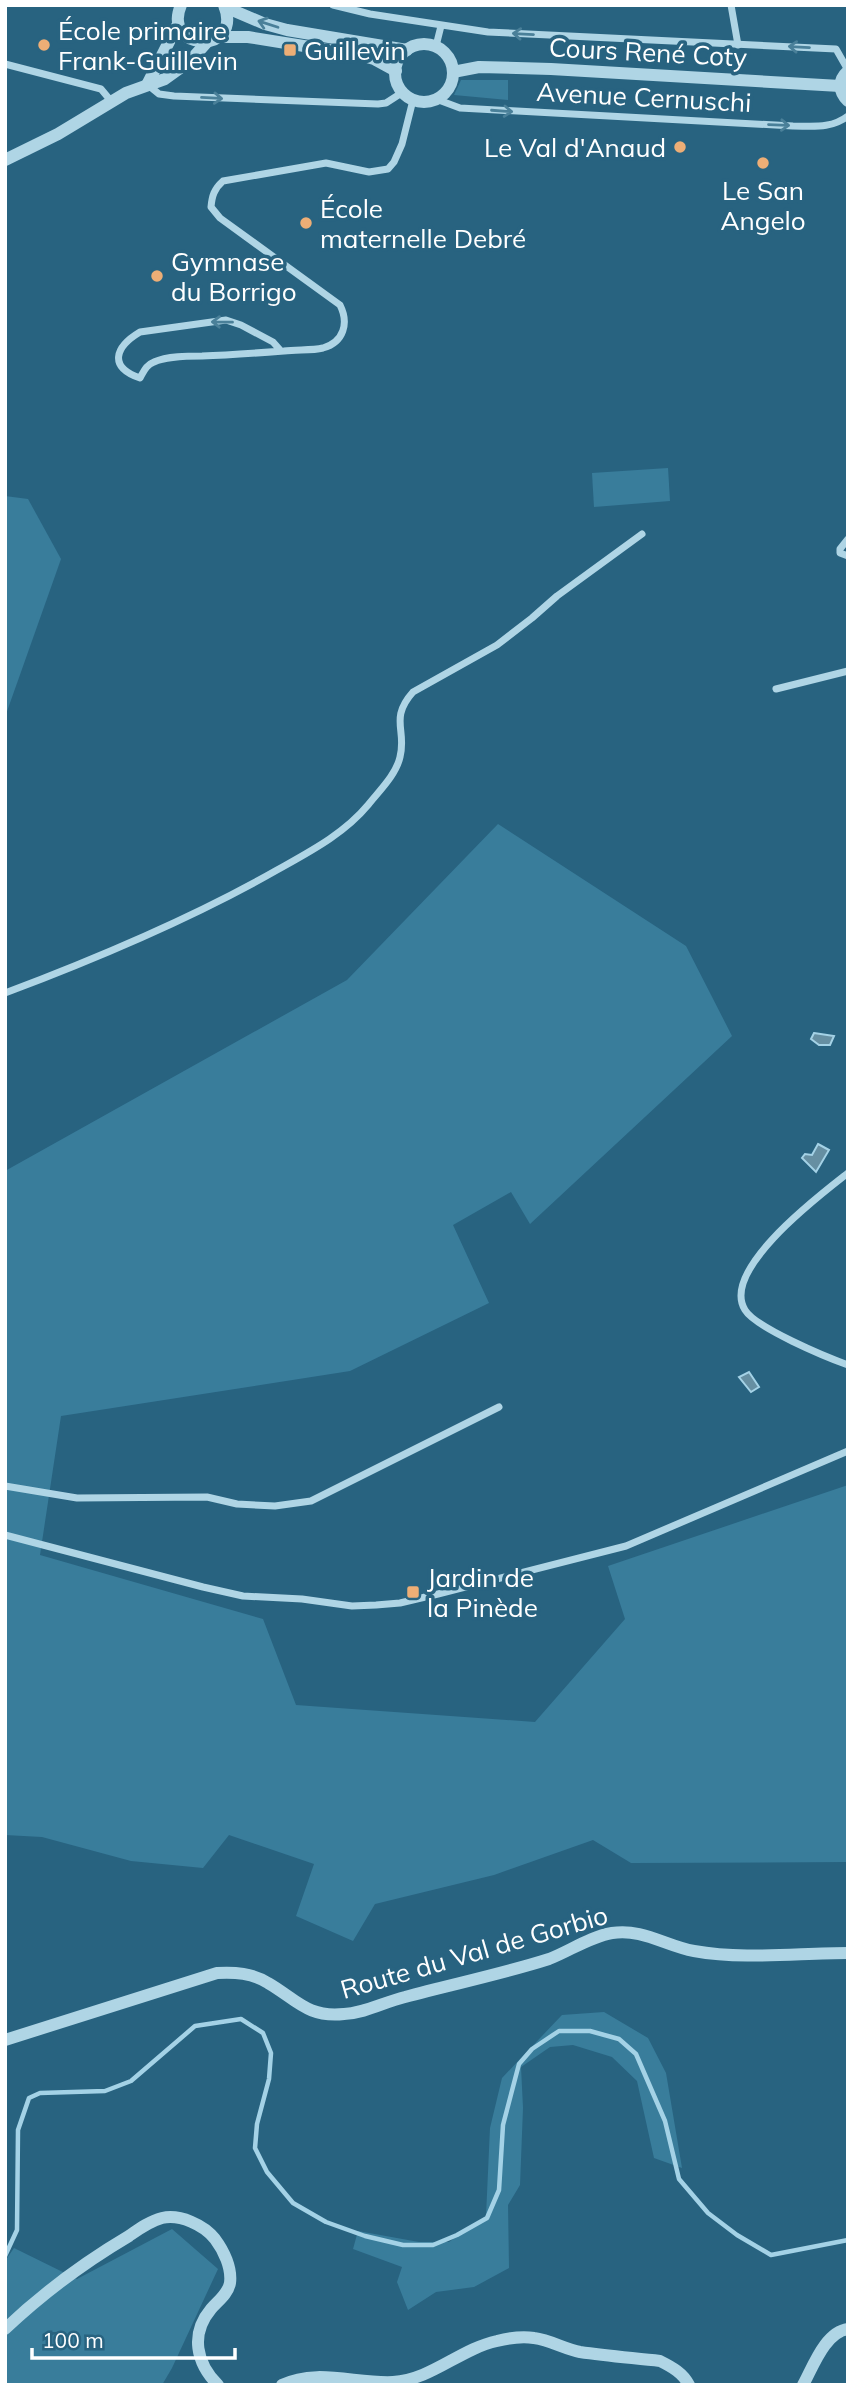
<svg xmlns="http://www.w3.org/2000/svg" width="853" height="2390" font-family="Mulish,sans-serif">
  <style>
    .green { fill: #397d9b }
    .water { fill: #668fa2; stroke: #a4d2e6; stroke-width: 2 }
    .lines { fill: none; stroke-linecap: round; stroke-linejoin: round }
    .stream { stroke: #a4d2e6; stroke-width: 4.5 }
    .minor { stroke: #afd5e5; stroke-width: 7 }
    .tertiary { stroke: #afd5e5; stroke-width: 12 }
    .oneway { stroke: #4a8099 }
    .poi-dot { fill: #edae76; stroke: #286380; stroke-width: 2.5 }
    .labels { text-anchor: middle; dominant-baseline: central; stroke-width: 7; stroke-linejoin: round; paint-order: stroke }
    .poi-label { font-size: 26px; fill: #fff; stroke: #286380; text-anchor: start }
    .street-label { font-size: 26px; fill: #fff; stroke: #286380 }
  </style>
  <rect width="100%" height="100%" fill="#286380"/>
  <g class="green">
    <polygon points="461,80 508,80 508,100 454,95"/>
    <polygon points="668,468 670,501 594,507 592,473"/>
    <polygon points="5,496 28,499 61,559 5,717"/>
    <polygon points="498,824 686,946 732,1036 530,1224 511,1192 453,1225 489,1303 350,1371 61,1416 40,1555 263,1619 296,1705 535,1722 625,1619 608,1566 848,1485 848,1862 631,1863 593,1840 494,1875 375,1904 353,1941 296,1916 314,1864 229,1835 203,1868 131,1861 42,1837 5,1835 5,1171 347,980"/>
    <polygon points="604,2012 648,2038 666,2073 682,2168 654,2158 637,2081 612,2057 573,2045 550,2047 521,2067 523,2108 520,2185 508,2205 509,2268 474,2287 436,2292 408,2310 397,2282 402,2267 353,2249 358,2231 419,2242 449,2242 486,2216 490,2128 502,2078 562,2015"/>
    <polygon points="172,2229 218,2269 172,2368 162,2385 5,2385 5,2261 14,2248 77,2279"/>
  </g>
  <g class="water">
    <polygon points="814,1033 834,1036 830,1045 819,1045 811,1039"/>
    <polygon points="818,1144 829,1150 816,1172 802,1158 805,1154 812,1155"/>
    <polygon points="749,1372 759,1387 751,1392 739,1377"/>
  </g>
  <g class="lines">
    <polyline class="stream" points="5,2256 17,2230 18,2130 29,2098 40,2093 105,2091 131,2081 195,2026 241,2019 263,2033 271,2053 269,2079 257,2124 255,2148 267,2172 293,2203 326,2222 365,2236 403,2245 433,2245 457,2235 487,2218 499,2190 503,2125 519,2064 532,2049 559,2031 590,2031 619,2039 636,2054 665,2121 679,2179 708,2213 737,2235 771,2255 848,2240"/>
    <g class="minor">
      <polyline points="333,5 370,14 488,32 836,49 848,70"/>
      <polyline points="731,5 738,45"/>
      <polyline points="436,46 441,26"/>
      <polyline points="5,64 101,89 111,101"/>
      <polyline points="148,85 159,94 174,96 378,104 386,103 403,92"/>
      <path d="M436 99 460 108 793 126C813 126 831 129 848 116"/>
      <path d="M281 351 273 342 241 325 226 320 140 332C115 347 108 367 140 378 144 371 146 365 154 362 167 356 188 356 202 356 230 355 257 353 284 351 296 349 311 351 323 348 344 342 349 323 340 305L220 218 211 207C212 196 214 189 223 181L326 163 369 172 388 169 394 162 402 144 413 100"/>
      <polyline points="848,539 840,549 840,553 848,556"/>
      <polyline points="776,689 848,671"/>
      <path d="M5 993C98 958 191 919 277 870 309 852 344 834 368 805 379 791 396 775 400 757 407 730 389 719 413 692L497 645 532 618 557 596 642 534"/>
      <path d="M848 1173C820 1195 720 1270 745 1310 756 1328 826 1357 848 1365"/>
      <polyline points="5,1486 77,1498 207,1497 237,1504 275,1506 311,1501 499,1407"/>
      <polyline points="5,1535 203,1587 243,1596 302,1599 352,1606 376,1605 400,1603 438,1594 626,1546 848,1451"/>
    </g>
    <g class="tertiary">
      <path d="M181 5C161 52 244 55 224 5"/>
      <polyline points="225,7 265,24 287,30 407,50"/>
      <polyline points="218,37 248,37 360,55 374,59 396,71"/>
      <circle cx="424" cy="73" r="29"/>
      <path d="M848 71C838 80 838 91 848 101"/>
      <polyline points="453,72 479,67 551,69 840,86"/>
      <polyline points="147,85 178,24"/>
      <polyline points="5,160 58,134 126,93 165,79 190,61 207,42"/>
      <path d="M5 2040 217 1973C235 1972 252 1973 268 1983 296 1999 307 2018 344 2014 366 2013 384 2002 405 1997 453 1984 502 1974 549 1959 570 1951 589 1937 612 1933 642 1928 666 1946 694 1951 744 1960 797 1953 848 1953"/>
      <path d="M5 2329C43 2293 85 2262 129 2236 139 2229 150 2221 162 2218 180 2214 204 2225 215 2239 224 2251 232 2268 230 2283 228 2294 218 2301 211 2309 190 2334 196 2363 218 2385"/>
      <path d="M282 2385C317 2368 356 2384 393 2382 431 2380 460 2349 497 2341 509 2338 522 2336 534 2338 550 2340 565 2349 580 2352 607 2356 634 2358 660 2361 672 2367 683 2373 689 2385"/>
      <path d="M803 2385C813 2367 825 2332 848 2329"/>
    </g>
  </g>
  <defs><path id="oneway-shaft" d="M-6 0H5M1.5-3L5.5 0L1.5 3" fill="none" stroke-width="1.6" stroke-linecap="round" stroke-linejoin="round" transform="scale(1.75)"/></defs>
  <g class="oneway">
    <use href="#oneway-shaft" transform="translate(268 24) rotate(-162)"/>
    <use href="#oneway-shaft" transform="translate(523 34) rotate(-177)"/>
    <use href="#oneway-shaft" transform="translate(799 47) rotate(-177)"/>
    <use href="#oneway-shaft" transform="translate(212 98) rotate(3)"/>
    <use href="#oneway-shaft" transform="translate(502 111) rotate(4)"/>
    <use href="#oneway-shaft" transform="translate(779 125) rotate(2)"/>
    <use href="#oneway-shaft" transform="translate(222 322) rotate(-179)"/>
  </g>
  <g class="poi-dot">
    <circle cx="44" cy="45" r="7"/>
    <rect x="283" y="43" width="14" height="14" rx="3.5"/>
    <circle cx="680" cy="147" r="7"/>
    <circle cx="763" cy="163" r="7"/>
    <circle cx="306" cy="223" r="7"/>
    <circle cx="157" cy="276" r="7"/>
    <rect x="406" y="1585" width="14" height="14" rx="3.5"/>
  </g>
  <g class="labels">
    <g class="poi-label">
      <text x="58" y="30">École primaire<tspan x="58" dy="30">Frank-Guillevin</tspan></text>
      <text x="304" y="50">Guillevin</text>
      <text x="666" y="147" text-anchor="end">Le Val d'Anaud</text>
      <text x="763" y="190" text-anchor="middle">Le San<tspan x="763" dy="30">Angelo</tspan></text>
      <text x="320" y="208">École<tspan x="320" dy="30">maternelle Debré</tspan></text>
      <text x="171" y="261">Gymnase<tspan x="171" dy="30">du Borrigo</tspan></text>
      <text x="427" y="1577">Jardin de<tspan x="427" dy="30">la Pinède</tspan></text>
    </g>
    <g class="street-label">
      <text transform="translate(648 52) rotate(3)">Cours René Coty</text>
      <text transform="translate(644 97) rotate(3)">Avenue Cernuschi</text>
      <text transform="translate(474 1952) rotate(-16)">Route du Val de Gorbio</text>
    </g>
  </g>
  <rect width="853" height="2390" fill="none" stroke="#ffffff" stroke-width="14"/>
  <path d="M32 2348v10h203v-10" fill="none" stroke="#ffffff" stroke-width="3.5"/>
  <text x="42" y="2348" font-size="21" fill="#ffffff" stroke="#286380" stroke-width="5" paint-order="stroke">100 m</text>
</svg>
